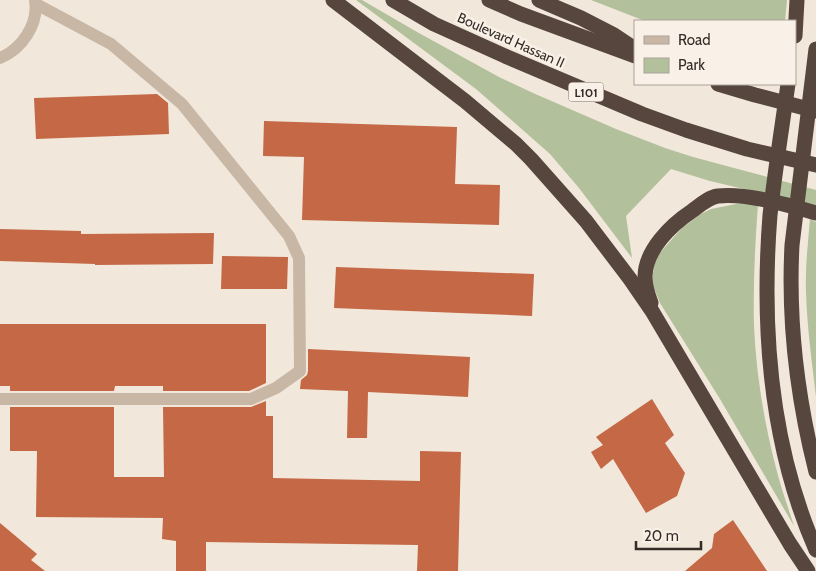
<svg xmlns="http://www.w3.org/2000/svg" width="816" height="571" font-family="Cabin,sans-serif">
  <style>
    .green { fill: #b2c09b }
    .building { fill: #c46845 }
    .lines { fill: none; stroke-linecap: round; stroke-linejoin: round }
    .minor { stroke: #c9b7a6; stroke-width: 12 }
    .highway { stroke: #56463e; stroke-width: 15 }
    .labels { text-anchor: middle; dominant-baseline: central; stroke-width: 5; stroke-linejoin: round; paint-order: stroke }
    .shield { fill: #f9f1e7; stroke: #706761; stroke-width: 1 }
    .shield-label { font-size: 12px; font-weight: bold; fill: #352c27 }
    .street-label { font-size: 14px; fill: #352c27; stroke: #f9f1e7 }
  </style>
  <rect width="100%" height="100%" fill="#f1e7da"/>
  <g class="green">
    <polygon points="356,0 362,0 374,7 417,32 499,77 533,93 616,129 665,148 693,157 816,190 816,206 710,181 671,169 626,216 632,258 579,188 550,154 476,89"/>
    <polygon points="591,0 787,0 785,21 645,21"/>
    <path d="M736 204H758C755 244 753 285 754 326 756 373 764 422 776 468 781 488 788 507 794 526L720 399 660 303 652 283 654 264 657 256 682 228 701 214 711 209Z"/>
    <path d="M810 219 816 222V397C812 362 807 327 806 292 805 268 808 243 810 219Z"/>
  </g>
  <g class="building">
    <polygon points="157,94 168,103 169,134 36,139 34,98"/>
    <polygon points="264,121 457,127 455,184 500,185 499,225 302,220 304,157 263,156"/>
    <polygon points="0,229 81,231 81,234 214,233 213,264 95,265 95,264 0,261"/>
    <polygon points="222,256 288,257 287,289 221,289"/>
    <polygon points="336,267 534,274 532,316 334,308"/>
    <polygon points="0,324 266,324 266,383 249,391 163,391 163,386 115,386 114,391 10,391 10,386 0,386"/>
    <polygon points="308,349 470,357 468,397 368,392 367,438 347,438 348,391 300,389 301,380 307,375 308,371"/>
    <polygon points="652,399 674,435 665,443 685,473 677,496 646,513 613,459 601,469 591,452 603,445 596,437"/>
    <polygon points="266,401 266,416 273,416 273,478 420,481 420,451 461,452 458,571 417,571 418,545 206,542 206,571 176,571 176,541 162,539 163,518 36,517 37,451 10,451 10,407 114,407 114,477 164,477 163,407 251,407"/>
    <polygon points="733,520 767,571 685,571 712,548 714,534"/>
    <polygon points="0,523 37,554 31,560 45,571 0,571"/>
  </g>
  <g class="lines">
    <g class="minor">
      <path d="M0 58C22 49 39 24 35 0"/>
      <polyline points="0,399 251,399 276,388 300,371 299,258 289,236 182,104 111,44 36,4"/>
    </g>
    <g class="highway">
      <polyline points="333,0 465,101 516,144 531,159 586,221 630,279 652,311 790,544 808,571"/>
      <polyline points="393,0 434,24 505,56 642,114 686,130 747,149 816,165"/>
      <polyline points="489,0 521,14 635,56"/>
      <polyline points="539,0 581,18 614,35 635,49"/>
      <polyline points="795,36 797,0"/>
      <path d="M816 49 792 245C788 321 797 397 816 472"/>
      <polyline points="718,84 755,95 816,111"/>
      <path d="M788 84C782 127 775 171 770 215 768 240 767 266 767 291 767 379 780 468 816 550"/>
      <path d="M651 303C648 295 645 285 645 277 645 250 671 225 692 211 700 205 709 197 718 196 747 193 788 205 816 213"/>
    </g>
  </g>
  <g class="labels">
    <rect class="shield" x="568.5" y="82.5" width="35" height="19" rx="4"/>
    <g class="shield-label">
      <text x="586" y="92">L101</text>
    </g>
    <g class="street-label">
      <text transform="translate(511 40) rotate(24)">Boulevard Hassan II</text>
    </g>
  </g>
  <rect x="634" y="20" width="162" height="65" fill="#f9f1e7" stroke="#aba29a"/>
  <rect x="644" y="36" width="25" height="8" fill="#c9b7a6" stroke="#aba29a"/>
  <text x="678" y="45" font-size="15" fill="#352c27">Road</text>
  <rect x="644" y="58" width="25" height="15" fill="#b2c09b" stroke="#aba29a"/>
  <text x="678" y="70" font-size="15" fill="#352c27">Park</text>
  <path d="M636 541v8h65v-8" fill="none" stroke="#352c27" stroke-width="2.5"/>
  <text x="644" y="541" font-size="15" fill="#352c27" stroke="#f9f1e7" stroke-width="4" paint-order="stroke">20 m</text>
</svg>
